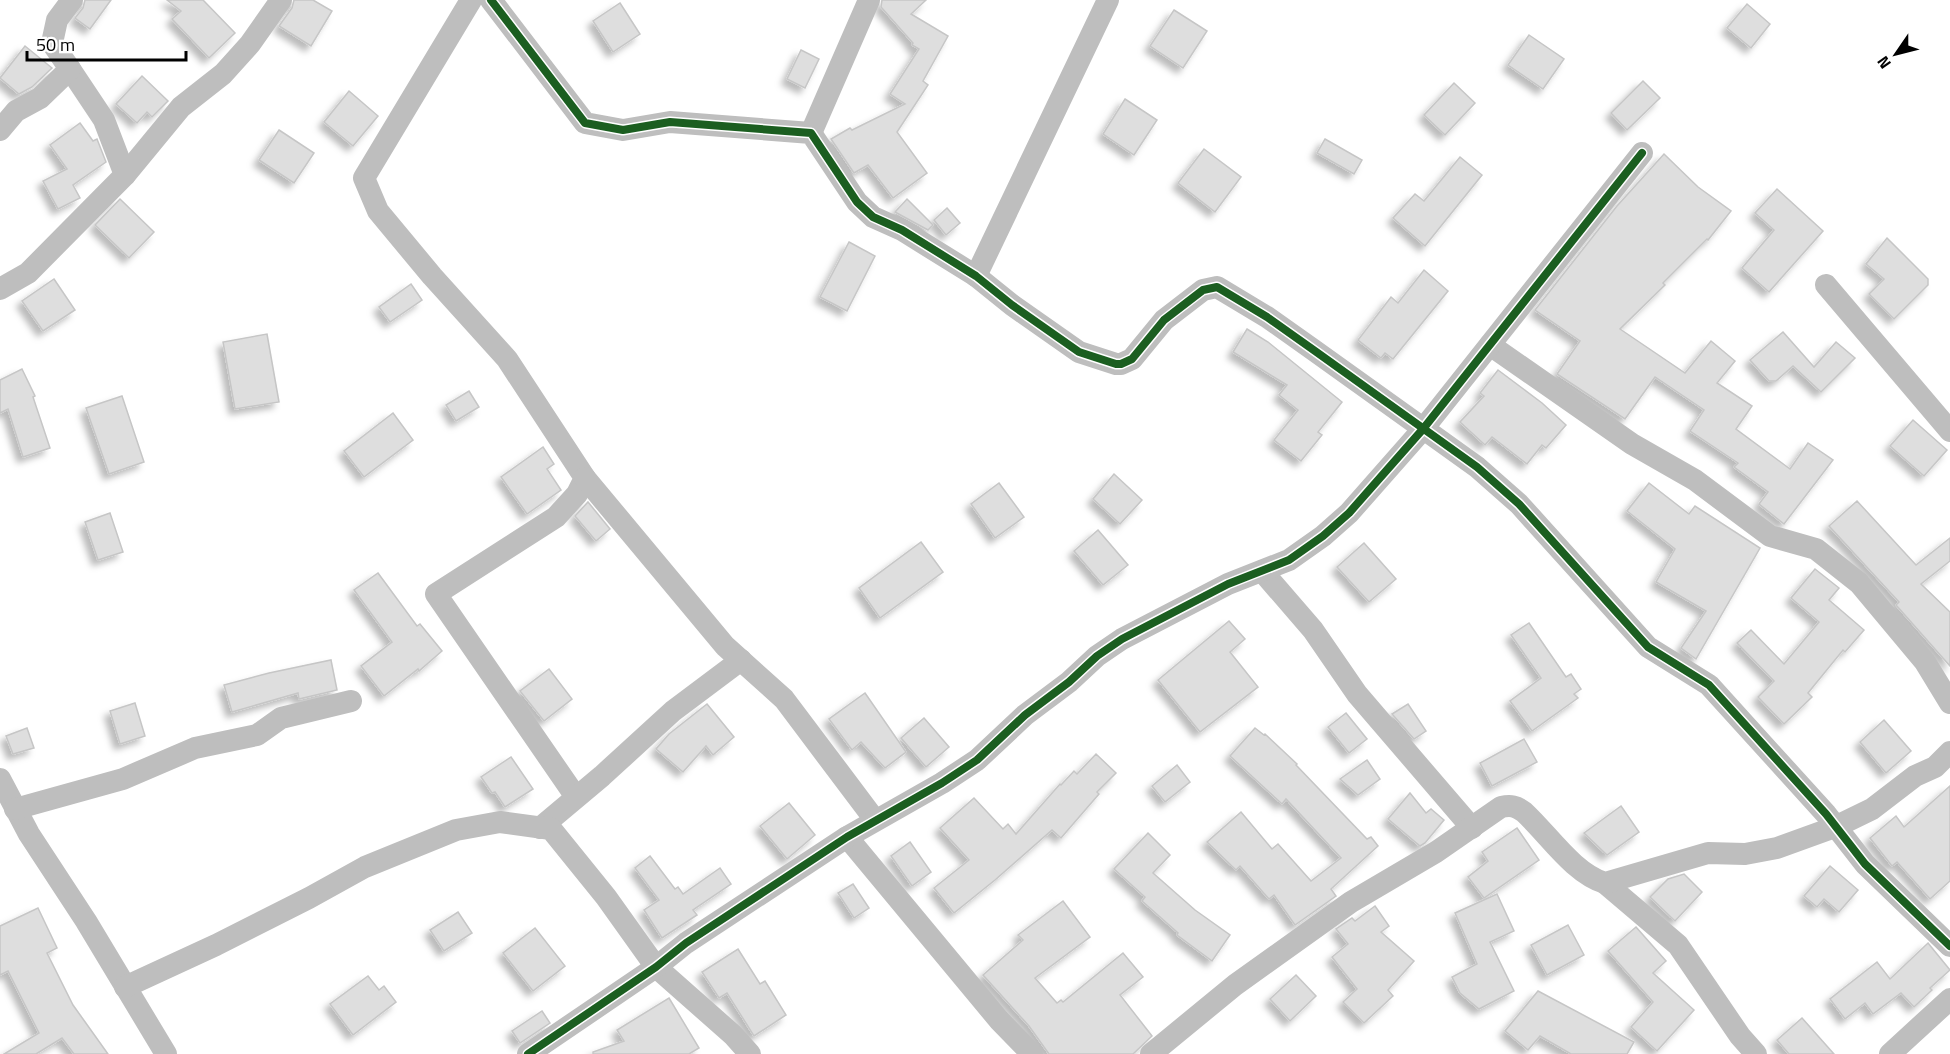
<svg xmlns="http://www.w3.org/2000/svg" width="1950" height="1054" font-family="'Titillium Web',sans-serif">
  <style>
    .building { fill: #dedede; stroke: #c6c6c6; stroke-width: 1.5; filter: url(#shadow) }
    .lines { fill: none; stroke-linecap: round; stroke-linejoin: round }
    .minor { stroke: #bebebe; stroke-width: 22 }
    .cycleway-casing { stroke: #fff; stroke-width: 11 }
    .cycleway { stroke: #1b5e20; stroke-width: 8 }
  </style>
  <defs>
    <filter id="shadow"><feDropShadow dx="-5.5" dy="5.5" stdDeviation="3" flood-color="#0004"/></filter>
  </defs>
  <rect width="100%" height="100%" fill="#fff"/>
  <g class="building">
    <polygon points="85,0 111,0 90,29 75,18 83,8"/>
    <polygon points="167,0 203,0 235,33 209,58 172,19 181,11"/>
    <polygon points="294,0 313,0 332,11 311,46 279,26 292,8"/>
    <polygon points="882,0 926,0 911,14 948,36 923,81 928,85 897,132 927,173 893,198 868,165 854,173 831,139 850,128 852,130 905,104 890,94 919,49 912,45 913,43 881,7"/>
    <polygon points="620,3 640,34 613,52 593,21"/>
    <polygon points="1747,4 1770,24 1751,48 1727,28"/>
    <polygon points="1174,10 1207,31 1183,68 1150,46"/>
    <polygon points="1529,35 1564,59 1543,89 1508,65"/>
    <polygon points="25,46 52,68 32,87 19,94 0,78"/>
    <polygon points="801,50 819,59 805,88 787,79"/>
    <polygon points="142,76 168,101 152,117 147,112 137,123 116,104"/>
    <polygon points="1643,81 1660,98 1627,130 1611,113"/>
    <polygon points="1454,83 1475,103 1445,135 1424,115"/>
    <polygon points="349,91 378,116 353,146 324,122"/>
    <polygon points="1125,99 1157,120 1134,155 1103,134"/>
    <polygon points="80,123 93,141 97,139 106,162 73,185 80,198 58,209 43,181 67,169 50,145"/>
    <polygon points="279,130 314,153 294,183 259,160"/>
    <polygon points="1325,139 1362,160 1354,174 1317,153"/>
    <polygon points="1204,149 1241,177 1215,212 1178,183"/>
    <polygon points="1664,154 1698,187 1731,211 1708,240 1707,239 1663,283 1665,285 1620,329 1685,373 1711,341 1735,361 1717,383 1752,406 1736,429 1790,469 1808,443 1833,460 1784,524 1759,504 1768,492 1734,467 1738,463 1690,431 1704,410 1655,377 1625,419 1557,374 1580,341 1535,310 1617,206"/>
    <polygon points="1460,157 1482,175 1425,246 1393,218 1415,194 1424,201"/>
    <polygon points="1777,189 1823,231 1769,292 1742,268 1774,230 1755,213"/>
    <polygon points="120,199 154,232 129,258 95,225"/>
    <polygon points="907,199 933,225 928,230 895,212"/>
    <polygon points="947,208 960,223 946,235 934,220"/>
    <polygon points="1887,238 1928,279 1928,285 1894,319 1869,294 1884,279 1866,264"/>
    <polygon points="849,242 875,256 847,311 820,297"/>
    <polygon points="1424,270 1448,291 1393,359 1385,353 1381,358 1358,340 1391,297 1398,303"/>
    <polygon points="54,279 75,310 43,331 22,301"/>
    <polygon points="411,284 422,300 390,322 379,307"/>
    <polygon points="1247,329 1268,342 1342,402 1318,432 1322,435 1301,461 1274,440 1298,410 1279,395 1287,385 1233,352"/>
    <polygon points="1783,332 1814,367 1836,342 1855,358 1821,392 1793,366 1776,381 1769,381 1750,360"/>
    <polygon points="267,334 279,402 235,409 223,342"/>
    <polygon points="22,369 35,396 33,397 50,448 23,457 8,409 0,413 0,380"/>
    <polygon points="1498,370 1542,403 1566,425 1546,448 1542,445 1527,464 1492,437 1485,445 1460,422 1484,396 1480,393"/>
    <polygon points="469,391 479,407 456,421 446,405"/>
    <polygon points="122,396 144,462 109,474 86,408"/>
    <polygon points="393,413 413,440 364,477 344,451"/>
    <polygon points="1913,420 1947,450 1924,476 1890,446"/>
    <polygon points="543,447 554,464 547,469 561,490 527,514 501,477"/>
    <polygon points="1114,474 1142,500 1120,524 1093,499"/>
    <polygon points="999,483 1024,517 995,538 971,504"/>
    <polygon points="1649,483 1689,514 1695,506 1760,548 1696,659 1681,648 1706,611 1656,582 1675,549 1627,511"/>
    <polygon points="1857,501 1916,565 1950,538 1950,561 1921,584 1950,612 1950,666 1896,605 1899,602 1829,526"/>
    <polygon points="588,502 610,529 596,541 575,516"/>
    <polygon points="110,513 123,552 98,560 85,522"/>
    <polygon points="1098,530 1128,565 1103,585 1074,551"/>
    <polygon points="921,542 943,572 880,618 859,588"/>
    <polygon points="1364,543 1396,579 1369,602 1337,567"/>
    <polygon points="1815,569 1839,588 1829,600 1864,630 1845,652 1843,650 1808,693 1812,697 1784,724 1758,697 1774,681 1737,643 1751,630 1784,664 1819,622 1791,598"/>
    <polygon points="378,573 417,626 420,624 442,651 419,671 418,669 384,696 361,666 392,642 354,590"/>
    <polygon points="1229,621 1245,639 1230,652 1258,687 1200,732 1158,680"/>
    <polygon points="1529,623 1566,677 1571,674 1581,689 1574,694 1578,698 1532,731 1510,701 1541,678 1511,635"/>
    <polygon points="331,660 337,690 299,699 298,693 232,712 224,685 269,673"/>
    <polygon points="549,669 572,699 544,721 520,691"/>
    <polygon points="865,693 906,752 885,768 861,742 852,750 829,719"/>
    <polygon points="135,703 145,736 120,744 110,711"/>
    <polygon points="707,704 734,737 713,755 706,746 683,772 656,749 669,734"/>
    <polygon points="1408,704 1426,731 1414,739 1392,714"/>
    <polygon points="1346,713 1367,739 1349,753 1328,727"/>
    <polygon points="924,718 949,747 926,767 901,738"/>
    <polygon points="1884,720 1911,751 1886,773 1860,742"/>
    <polygon points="27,728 34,748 13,754 6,736"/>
    <polygon points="1255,728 1264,735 1265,734 1297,764 1296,765 1367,839 1371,837 1378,846 1331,889 1336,896 1295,925 1274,895 1269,899 1240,866 1236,870 1207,842 1241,812 1272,849 1278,844 1311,881 1341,858 1286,799 1282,804 1230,756"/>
    <polygon points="1524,739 1537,762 1492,786 1480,763"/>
    <polygon points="1096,754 1116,773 1097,792 1099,794 1061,838 1052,830 995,880 954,913 934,888 969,860 940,828 974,798 1003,829 1008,824 1016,834 1060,784 1061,785 1074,771 1077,774"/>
    <polygon points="511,757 533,789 505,807 495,792 492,793 481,777"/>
    <polygon points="1367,760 1380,779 1358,795 1340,779"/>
    <polygon points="1177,765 1190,782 1165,802 1152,786"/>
    <polygon points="1950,786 1950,881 1930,899 1897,862 1892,866 1870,838 1896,816 1904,827"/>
    <polygon points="1410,793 1426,813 1431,809 1444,820 1425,843 1420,846 1388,819"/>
    <polygon points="789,803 815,835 787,859 760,826"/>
    <polygon points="1621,806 1639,832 1607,855 1584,833"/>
    <polygon points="1517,828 1539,860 1484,898 1468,877 1488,861 1482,852"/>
    <polygon points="1148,833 1170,855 1153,873 1195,910 1230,935 1212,961 1177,935 1178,933 1142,901 1145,897 1114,869"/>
    <polygon points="910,842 931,872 912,886 891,856"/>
    <polygon points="650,856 675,889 678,887 683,894 720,868 731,884 693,910 697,915 662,938 644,910 659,900 635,868"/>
    <polygon points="1830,866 1858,890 1839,912 1824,899 1817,907 1804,896"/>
    <polygon points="1684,874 1702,892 1675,921 1650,897 1668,879"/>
    <polygon points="853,884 869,908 854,918 838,893"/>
    <polygon points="1497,894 1514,931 1490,942 1514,991 1479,1009 1460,993 1452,977 1477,964 1455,913"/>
    <polygon points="1063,901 1090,937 1035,978 1057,1003 1061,1000 1063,1002 1123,953 1143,977 1120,995 1152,1036 1133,1054 1049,1054 1029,1026 983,975 1023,940 1018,935"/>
    <polygon points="1375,906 1389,926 1381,932 1414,961 1388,990 1393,996 1364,1023 1343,1002 1357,989 1332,957 1348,944 1336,929 1352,918 1355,921"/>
    <polygon points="38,908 57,948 47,953 73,1005 108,1054 74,1054 62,1038 36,1054 4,1054 39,1033 8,971 0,975 0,926"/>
    <polygon points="458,912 472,933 444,951 430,930"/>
    <polygon points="1568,925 1584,955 1547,975 1531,945"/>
    <polygon points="1636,927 1666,961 1653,973 1694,1010 1657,1051 1631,1027 1653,1002 1608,951"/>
    <polygon points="535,928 565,966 533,991 503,953"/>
    <polygon points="1928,943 1950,970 1930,988 1932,990 1914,1007 1901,993 1873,1014 1865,1003 1845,1019 1830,999 1877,962 1890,979"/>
    <polygon points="738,949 760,984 765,981 786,1015 754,1036 727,993 719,998 702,972"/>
    <polygon points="1296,975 1316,996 1290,1021 1270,999"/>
    <polygon points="368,976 379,990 384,986 396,1002 353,1035 330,1004"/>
    <polygon points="1538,991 1634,1042 1627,1054 1571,1054 1540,1036 1528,1050 1505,1031"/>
    <polygon points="669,998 699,1048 689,1054 593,1054 593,1052 624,1041 617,1030"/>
    <polygon points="542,1011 550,1023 520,1043 512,1031"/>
    <polygon points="1802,1018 1834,1054 1789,1054 1777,1040"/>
  </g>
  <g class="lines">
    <g class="minor">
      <polyline points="471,0 364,178 378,211 432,276 507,359 585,478 577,494 556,517 436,594 576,797"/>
      <polyline points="491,0 585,123 623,130 670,122 811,133 857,202 873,217 902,230 976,276 1012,305 1079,352 1116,364 1121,364 1132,359 1164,320 1203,290 1217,287 1267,317 1315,351 1477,467 1519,504 1648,647 1709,685 1826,814 1865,864 1950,946"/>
      <polyline points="70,69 104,120 125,175"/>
      <polyline points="0,130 16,111 40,98 70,69 52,43 57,20 72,0"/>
      <polyline points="811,133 869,0"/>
      <polyline points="976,276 1108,0"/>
      <polyline points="1826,285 1950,431"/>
      <polyline points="0,289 28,273 125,175 181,107 223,74 250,44 281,0"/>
      <polyline points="1490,345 1632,444 1695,480 1770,536 1816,549 1859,583 1925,662 1950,703"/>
      <polyline points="585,478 725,646 784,699 875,820"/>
      <polyline points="1262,571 1313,630 1357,694 1472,828"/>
      <polyline points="0,779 29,834 86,921 166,1054"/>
      <polyline points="15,809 123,779 195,748 257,735 281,718 351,701"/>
      <polyline points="540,828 602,776 673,711 741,660"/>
      <polyline points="847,837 999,1020 1032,1054"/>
      <polyline points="1605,883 1678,945 1740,1036 1756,1054"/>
      <polyline points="125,987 216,945 309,898 365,867 456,830 500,822 551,829 606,897 656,967 733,1035 750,1054"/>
      <polyline points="528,1054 656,967 686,943 847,837 942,783 977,760 1025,715 1069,682 1097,656 1122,639 1228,584 1289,560 1323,536 1349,513 1423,429 1642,153"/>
      <path d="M1151 1054 1235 985 1351 902 1436 852 1501 807C1511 805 1516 806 1524 812 1549 835 1573 873 1605 883L1708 853 1745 854 1777 848 1835 827 1872 809 1915 776 1935 767 1950 752"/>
      <polyline points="1890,1054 1950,999"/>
    </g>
    <defs>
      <g id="cycleway">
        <polyline points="491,0 585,123 623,130 670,122 811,133 857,202 873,217 902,230 976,276 1012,305 1079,352 1116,364 1121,364 1132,359 1164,320 1203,290 1217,287 1267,317 1315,351 1477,467 1519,504 1648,647 1709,685 1826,814 1865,864 1950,946"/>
        <polyline points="528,1054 656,967 686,943 847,837 942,783 977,760 1025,715 1069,682 1097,656 1122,639 1228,584 1289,560 1323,536 1349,513 1423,429 1642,153"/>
      </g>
    </defs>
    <use href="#cycleway" class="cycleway-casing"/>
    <use href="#cycleway" class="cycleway"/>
  </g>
  <g transform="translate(1896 54) rotate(235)" stroke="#ffffff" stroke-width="4.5" paint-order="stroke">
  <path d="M0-4.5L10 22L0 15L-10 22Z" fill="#000000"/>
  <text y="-9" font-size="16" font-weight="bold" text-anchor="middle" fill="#000000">N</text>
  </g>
  <path d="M27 51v9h159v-9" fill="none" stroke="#000000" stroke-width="3"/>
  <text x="36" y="51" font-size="18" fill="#000000" stroke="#ffffff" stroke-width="4.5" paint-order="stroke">50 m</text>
</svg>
